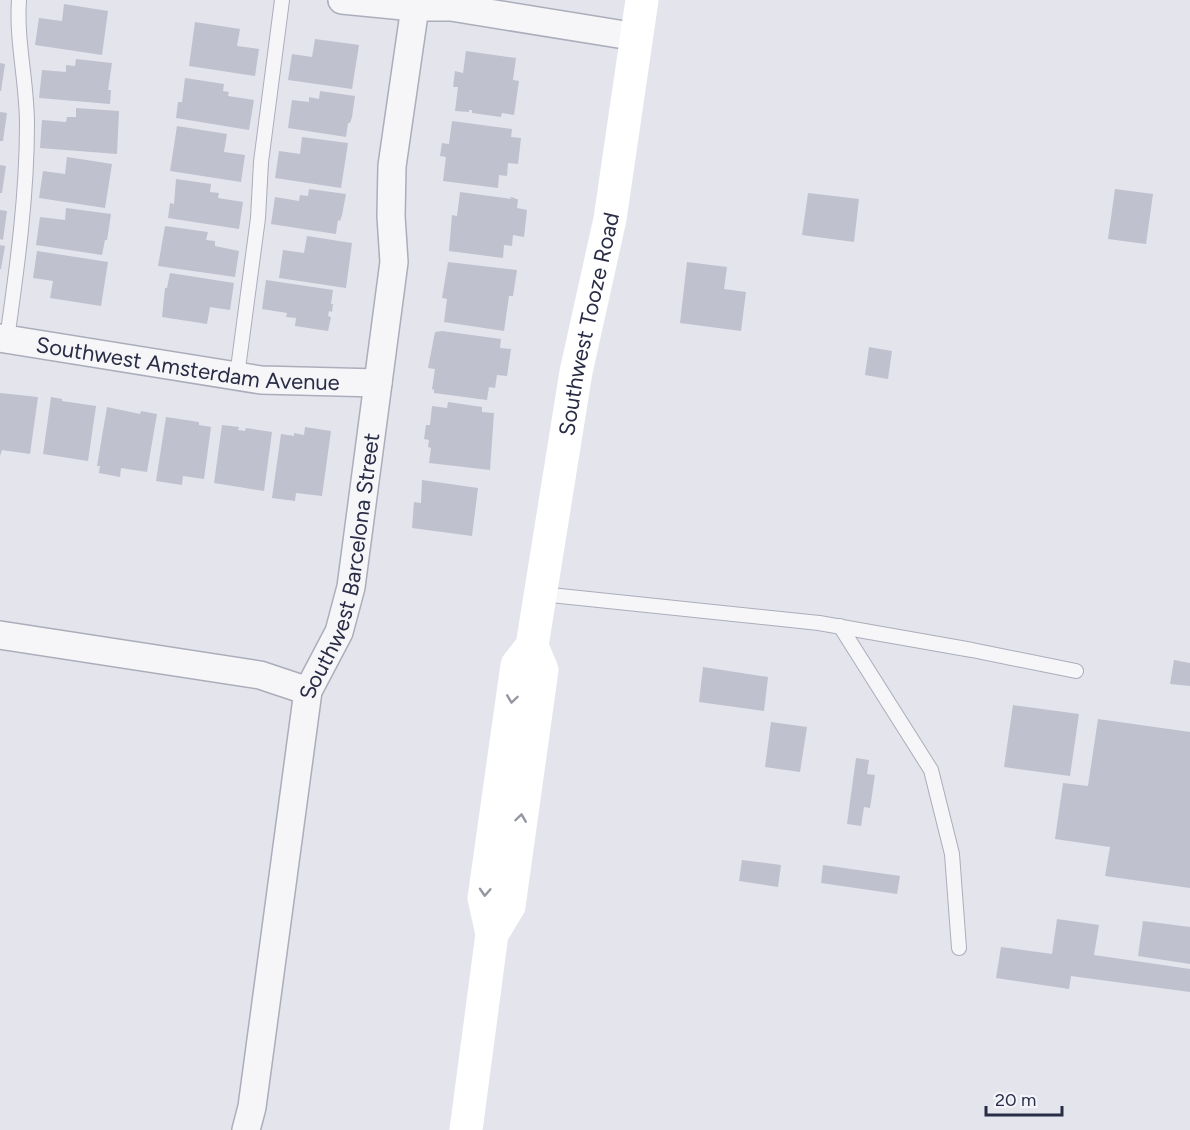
<svg xmlns="http://www.w3.org/2000/svg" width="1190" height="1130" font-family="Figtree,sans-serif">
  <style>
    .building { fill: #bfc1cf }
    .lines { fill: none; stroke-linecap: round; stroke-linejoin: round }
    .service-casing { stroke: #abadba; stroke-width: 16 }
    .minor-casing { stroke: #abadba; stroke-width: 30 }
    .service { stroke: #f6f6f9; stroke-width: 14 }
    .minor { stroke: #f6f6f9; stroke-width: 27 }
    .secondary { stroke: #fff; stroke-width: 33 }
    .oneway { stroke: #9496a2 }
    .labels { text-anchor: middle; dominant-baseline: central; stroke-width: 5; stroke-linejoin: round; paint-order: stroke }
    .street-label { font-size: 22px; fill: #292c45; stroke: #f3f4f9 }
  </style>
  <rect width="100%" height="100%" fill="#e3e4ec"/>
  <g class="building">
    <polygon points="64,4 108,11 102,55 35,45 39,18 62,21"/>
    <polygon points="195,22 240,29 237,46 259,49 255,76 189,66"/>
    <polygon points="315,39 359,45 352,89 288,80 292,54 312,57"/>
    <polygon points="466,51 516,58 513,80 519,81 514,115 502,113 501,117 472,113 472,110 469,110 469,112 455,111 458,87 453,87 455,71 463,73"/>
    <polygon points="76,59 112,63 108,90 111,90 110,104 39,98 42,70 66,72 66,65 75,66"/>
    <polygon points="0,63 5,64 1,91 0,91"/>
    <polygon points="185,78 224,84 223,91 229,92 228,96 254,100 249,130 176,118 178,102 182,102"/>
    <polygon points="320,91 355,96 352,117 350,123 348,123 346,137 288,128 292,100 309,102 309,97 319,99"/>
    <polygon points="76,108 119,111 117,154 40,148 42,120 66,122 67,117 76,117"/>
    <polygon points="0,112 7,113 3,141 0,141"/>
    <polygon points="452,121 512,129 511,137 521,138 518,164 508,163 507,176 499,175 498,188 443,181 446,157 440,156 442,143 449,144"/>
    <polygon points="177,126 227,134 224,152 245,155 241,182 170,171"/>
    <polygon points="302,137 348,143 341,188 275,178 279,151 300,154"/>
    <polygon points="67,157 112,164 105,208 39,198 43,171 65,174"/>
    <polygon points="0,165 6,166 2,193 0,193"/>
    <polygon points="176,179 211,184 210,192 219,193 218,198 243,202 239,229 168,218 170,203 174,204"/>
    <polygon points="309,189 346,194 342,215 340,221 338,220 336,234 271,224 275,197 299,201 300,195 308,196"/>
    <polygon points="1115,189 1153,194 1146,244 1108,239"/>
    <polygon points="460,192 511,199 510,197 515,198 515,199 518,199 517,208 527,210 524,237 513,235 512,246 504,245 503,258 449,251 452,215 457,216"/>
    <polygon points="808,193 859,199 854,242 802,235"/>
    <polygon points="66,208 111,214 107,240 105,240 102,255 36,245 40,217 65,220"/>
    <polygon points="0,210 7,211 3,240 0,239"/>
    <polygon points="165,226 208,232 206,240 215,241 215,246 239,251 235,277 158,266"/>
    <polygon points="307,236 352,243 346,288 279,278 283,250 304,253"/>
    <polygon points="0,245 5,246 1,269 0,269"/>
    <polygon points="37,251 108,262 101,306 50,298 53,281 33,278"/>
    <polygon points="448,262 517,270 513,296 509,296 504,331 444,322 447,299 442,298"/>
    <polygon points="687,262 727,267 724,289 746,292 741,331 680,323"/>
    <polygon points="170,273 234,283 230,310 210,307 207,324 162,317 165,288 167,288"/>
    <polygon points="266,280 333,290 331,304 333,304 332,312 329,311 328,316 331,317 328,331 295,326 296,318 286,317 287,313 262,309"/>
    <polygon points="442,331 501,339 500,348 511,349 507,376 497,375 495,388 489,387 487,400 434,393 434,390 432,389 435,369 428,368 435,332"/>
    <polygon points="869,347 892,351 888,379 865,375"/>
    <polygon points="0,393 38,397 30,454 2,450 0,456"/>
    <polygon points="51,397 62,399 62,401 96,406 88,461 43,454"/>
    <polygon points="448,402 482,407 482,412 494,413 490,470 429,463 431,448 428,447 429,440 424,439 426,425 430,425 432,406 447,408"/>
    <polygon points="107,407 140,414 141,411 157,414 147,472 121,468 120,477 99,473 100,466 97,466"/>
    <polygon points="166,417 199,422 199,425 211,427 204,479 183,476 182,485 156,481"/>
    <polygon points="222,425 239,427 238,430 245,431 246,428 272,432 264,491 214,483"/>
    <polygon points="305,427 331,431 322,496 296,493 295,501 272,498 281,434 294,436 294,433 304,435"/>
    <polygon points="422,480 478,488 472,536 412,528 414,502 421,503"/>
    <polygon points="1174,660 1190,663 1190,686 1170,684"/>
    <polygon points="703,667 768,677 764,711 699,702"/>
    <polygon points="1013,705 1079,714 1070,776 1004,767"/>
    <polygon points="1098,719 1190,732 1190,888 1105,876 1110,847 1055,839 1063,783 1088,786"/>
    <polygon points="771,722 807,727 800,772 765,767"/>
    <polygon points="856,758 869,760 867,774 875,775 870,808 864,807 861,826 847,824"/>
    <polygon points="742,860 781,865 778,887 739,881"/>
    <polygon points="823,865 900,876 897,894 821,883"/>
    <polygon points="1057,919 1099,925 1094,955 1190,969 1190,992 1071,976 1069,989 996,978 1001,947 1052,954"/>
    <polygon points="1143,921 1190,927 1190,964 1138,956"/>
  </g>
  <g class="lines">
    <defs>
      <g id="service">
        <path d="M7 339C17 268 27 196 27 124 27 82 16 41 19 0"/>
        <polyline points="237,376 258,218 261,162 282,0"/>
        <polyline points="541,594 819,623 972,650 1076,671"/>
        <polyline points="840,626 931,770 952,854 959,948"/>
      </g>
      <g id="minor">
        <polyline points="342,0 414,7 451,7 637,37"/>
        <path id="s1" d="M0 338 261 380 378 383"/>
        <polyline points="0,635 260,675 308,691"/>
        <path id="s2" d="M246 1130 252 1107 308 691 339 632 351 587 394 262 391 216 392 166 416 0"/>
      </g>
    </defs>
    <use href="#service" class="service-casing"/>
    <use href="#minor" class="minor-casing"/>
    <use href="#service" class="service"/>
    <use href="#minor" class="minor"/>
    <g class="secondary">
      <path id="s3" d="M492 934 509 906 542 670 532 646 576 372 610 219 642 0"/>
      <polyline points="466,1130 492,934 484,898 517,665 532,646"/>
    </g>
  </g>
  <defs><path id="oneway-chevron" d="M-2-3.5L2.5 0L-2 3.5" fill="none" stroke-width="1.6" stroke-linecap="round" stroke-linejoin="round" transform="scale(1.5)"/></defs>
  <g class="oneway">
    <use href="#oneway-chevron" transform="translate(512 699) rotate(98)"/>
    <use href="#oneway-chevron" transform="translate(521 818) rotate(-82)"/>
    <use href="#oneway-chevron" transform="translate(485 892) rotate(93)"/>
  </g>
  <g class="labels">
    <g class="street-label">
      <text stroke="none"><textPath href="#s3" startOffset="624">Southwest Tooze Road</textPath></text>
      <text stroke="none"><textPath href="#s1" startOffset="190">Southwest Amsterdam Avenue</textPath></text>
      <text stroke="none"><textPath href="#s2" startOffset="574">Southwest Barcelona Street</textPath></text>
    </g>
  </g>
  <path d="M986 1106v9h76v-9" fill="none" stroke="#292c45" stroke-width="3"/>
  <text x="995" y="1106" font-size="18" fill="#292c45" stroke="#f3f4f9" stroke-width="4.5" paint-order="stroke">20 m</text>
</svg>
